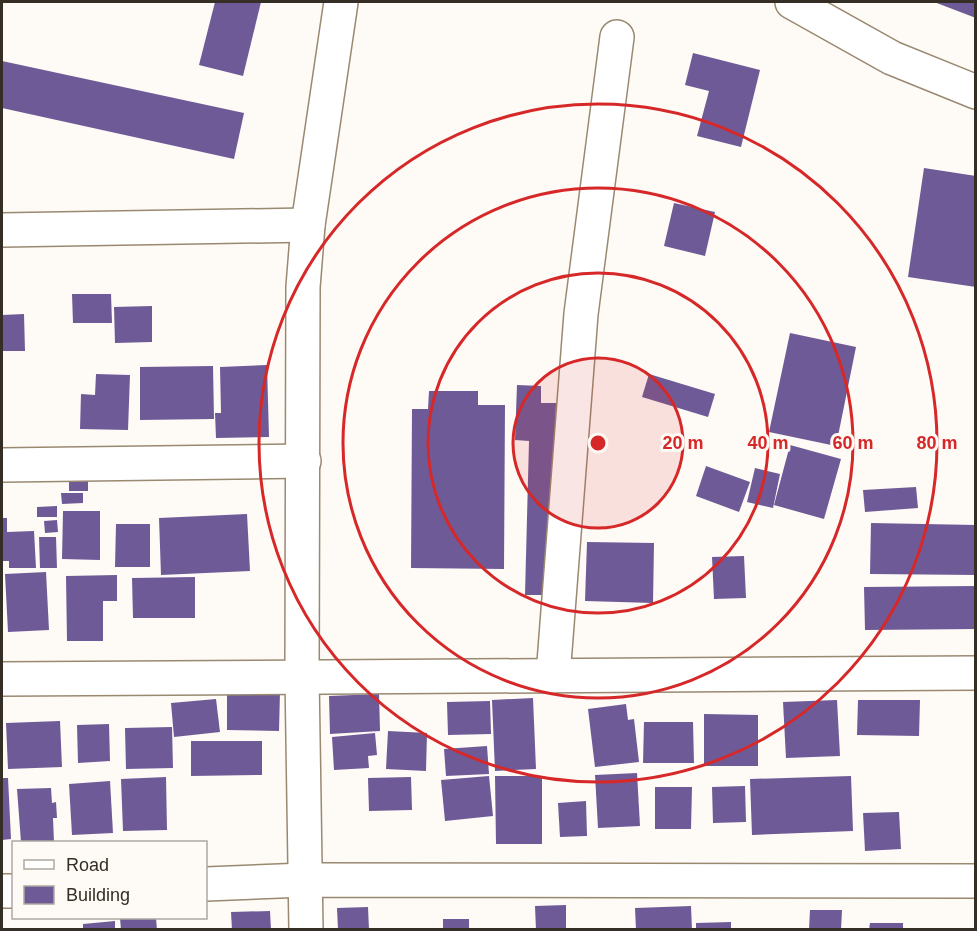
<svg xmlns="http://www.w3.org/2000/svg" width="977" height="931" font-family="Arial,sans-serif">
  <style>
    .building { fill: #6f5a98 }
    .lines { fill: none; stroke-linecap: round; stroke-linejoin: round }
    .minor-casing { stroke: #998971; stroke-width: 36 }
    .minor { stroke: #fff; stroke-width: 33 }
    .ring { fill: none; stroke: #d62828; stroke-width: 3 }
    .centre { fill: #d62828; stroke: #fefaf5; stroke-width: 3 }
    .ring-label { font-size: 18px; text-anchor: middle; font-weight: bold; fill: #d62828; stroke: #fefaf5; stroke-width: 6; stroke-linejoin: round; paint-order: stroke }
  </style>
  <rect width="100%" height="100%" fill="#fefaf5"/>
  <g class="building">
    <polygon points="215,2 261,2 243,76 199,65"/>
    <polygon points="934,2 976,2 976,18"/>
    <polygon points="693,53 760,70 741,147 697,136 709,91 685,85"/>
    <polygon points="2,61 244,113 234,159 2,108"/>
    <polygon points="924,168 976,176 976,287 908,277"/>
    <polygon points="674,203 715,212 705,256 664,246"/>
    <polygon points="72,294 111,294 112,323 73,323"/>
    <polygon points="152,306 152,342 115,343 114,307"/>
    <polygon points="24,314 25,351 2,351 2,315"/>
    <polygon points="790,333 856,347 836,446 769,432"/>
    <polygon points="267,365 269,437 216,438 215,413 221,413 220,367"/>
    <polygon points="213,366 214,419 140,420 140,367"/>
    <polygon points="96,374 130,375 128,430 80,429 81,394 95,395"/>
    <polygon points="649,374 715,394 708,417 642,397"/>
    <polygon points="517,385 541,386 541,403 556,403 551,595 525,595 529,441 515,440"/>
    <polygon points="429,391 478,391 478,405 505,405 504,569 411,568 412,409 428,409"/>
    <polygon points="790,445 841,459 824,519 774,505"/>
    <polygon points="706,466 750,482 739,512 696,496"/>
    <polygon points="755,468 780,474 773,508 747,502"/>
    <rect x="69" y="480" width="19" height="11"/>
    <polygon points="916,487 918,508 865,512 863,490"/>
    <polygon points="61,493 83,493 83,503 62,504"/>
    <polygon points="57,506 57,517 37,517 37,507"/>
    <polygon points="63,511 100,511 100,560 62,559"/>
    <polygon points="247,514 250,571 161,575 159,518"/>
    <polygon points="2,518 7,518 7,532 34,531 36,568 9,568 9,561 2,561"/>
    <polygon points="57,520 58,532 45,533 44,521"/>
    <polygon points="871,523 976,525 976,575 870,574"/>
    <polygon points="116,524 150,524 150,567 115,567"/>
    <polygon points="39,537 56,537 57,568 40,568"/>
    <polygon points="587,542 654,543 653,603 585,601"/>
    <polygon points="744,556 746,598 714,599 712,557"/>
    <polygon points="46,572 49,630 8,632 5,574"/>
    <polygon points="117,575 117,601 103,601 103,641 67,641 66,576"/>
    <polygon points="195,577 195,618 133,618 132,578"/>
    <polygon points="976,586 976,629 865,630 864,587"/>
    <polygon points="227,691 280,691 279,731 227,730"/>
    <polygon points="379,694 380,731 330,734 329,696"/>
    <polygon points="533,698 536,769 495,771 492,700"/>
    <polygon points="216,699 220,732 174,737 171,703"/>
    <polygon points="837,700 840,756 786,758 783,702"/>
    <polygon points="858,700 920,700 919,736 857,735"/>
    <polygon points="490,701 491,734 448,735 447,702"/>
    <polygon points="626,704 628,720 634,719 639,762 595,767 588,709"/>
    <polygon points="704,714 758,715 758,766 704,766"/>
    <polygon points="60,721 62,767 8,769 6,723"/>
    <polygon points="644,722 693,722 694,763 643,763"/>
    <polygon points="109,724 110,761 78,763 77,725"/>
    <polygon points="172,727 173,768 126,769 125,728"/>
    <polygon points="388,731 427,733 426,771 386,769"/>
    <polygon points="375,733 377,755 368,756 369,768 334,770 332,737"/>
    <polygon points="191,741 262,741 262,775 191,776"/>
    <polygon points="487,746 489,774 446,776 444,749"/>
    <polygon points="637,773 640,826 598,828 595,775"/>
    <polygon points="489,776 493,816 445,821 441,780"/>
    <polygon points="495,776 542,776 542,844 496,844"/>
    <polygon points="851,776 853,831 752,835 750,779"/>
    <polygon points="166,777 167,830 123,831 121,779"/>
    <polygon points="411,777 412,810 369,811 368,778"/>
    <polygon points="2,778 8,778 11,839 2,840"/>
    <polygon points="110,781 113,833 72,835 69,784"/>
    <polygon points="745,786 746,822 713,823 712,787"/>
    <polygon points="655,787 692,787 691,829 655,829"/>
    <polygon points="51,788 52,803 56,802 57,818 53,818 54,842 21,842 17,789"/>
    <polygon points="586,801 587,836 560,837 558,803"/>
    <polygon points="899,812 901,849 865,851 863,813"/>
    <polygon points="566,905 566,930 536,930 535,906"/>
    <polygon points="691,906 692,930 636,930 635,908"/>
    <polygon points="368,907 369,930 338,930 337,908"/>
    <polygon points="810,910 842,910 841,930 809,930"/>
    <polygon points="270,911 271,930 232,930 231,912"/>
    <polygon points="120,918 156,918 157,930 121,930"/>
    <rect x="443" y="919" width="26" height="11"/>
    <polygon points="115,921 115,930 83,930 83,924"/>
    <polygon points="731,922 731,930 696,930 696,923"/>
    <polygon points="870,923 903,923 903,930 869,930"/>
  </g>
  <g class="lines">
    <defs>
      <g id="minor">
        <polyline points="792,2 892,58 976,92"/>
        <polyline points="2,230 308,225"/>
        <polyline points="2,465 304,461"/>
        <polyline points="553,676 581,314 617,37"/>
        <polyline points="2,679 976,673"/>
        <polyline points="206,884 305,880 976,881"/>
        <polyline points="2,891 14,891"/>
        <polyline points="306,930 302,675 303,287 308,225 341,2"/>
      </g>
    </defs>
    <use href="#minor" class="minor-casing"/>
    <use href="#minor" class="minor"/>
  </g>
  <circle cx="598" cy="443" r="85" fill="#d62828" fill-opacity=".12"/>
  <g class="ring">
    <circle cx="598" cy="443" r="85"/>
    <circle cx="598" cy="443" r="170"/>
    <circle cx="598" cy="443" r="255"/>
    <circle cx="598" cy="443" r="339"/>
  </g>
  <circle cx="598" cy="443" r="9" class="centre"/>
  <g class="ring-label">
    <text x="683" y="449">20 m</text>
    <text x="768" y="449">40 m</text>
    <text x="853" y="449">60 m</text>
    <text x="937" y="449">80 m</text>
  </g>
  <rect width="977" height="931" fill="none" stroke="#342e24" stroke-width="6"/>
  <rect x="12" y="841" width="195" height="78" fill="#fefaf5" stroke="#ada8a1" stroke-width="1.5"/>
  <rect x="24" y="860" width="30" height="9" fill="#ffffff" stroke="#ada8a1" stroke-width="1.5"/>
  <text x="66" y="871" font-size="18" fill="#342e24">Road</text>
  <rect x="24" y="886" width="30" height="18" fill="#6f5a98" stroke="#ada8a1" stroke-width="1.5"/>
  <text x="66" y="901" font-size="18" fill="#342e24">Building</text>
</svg>
